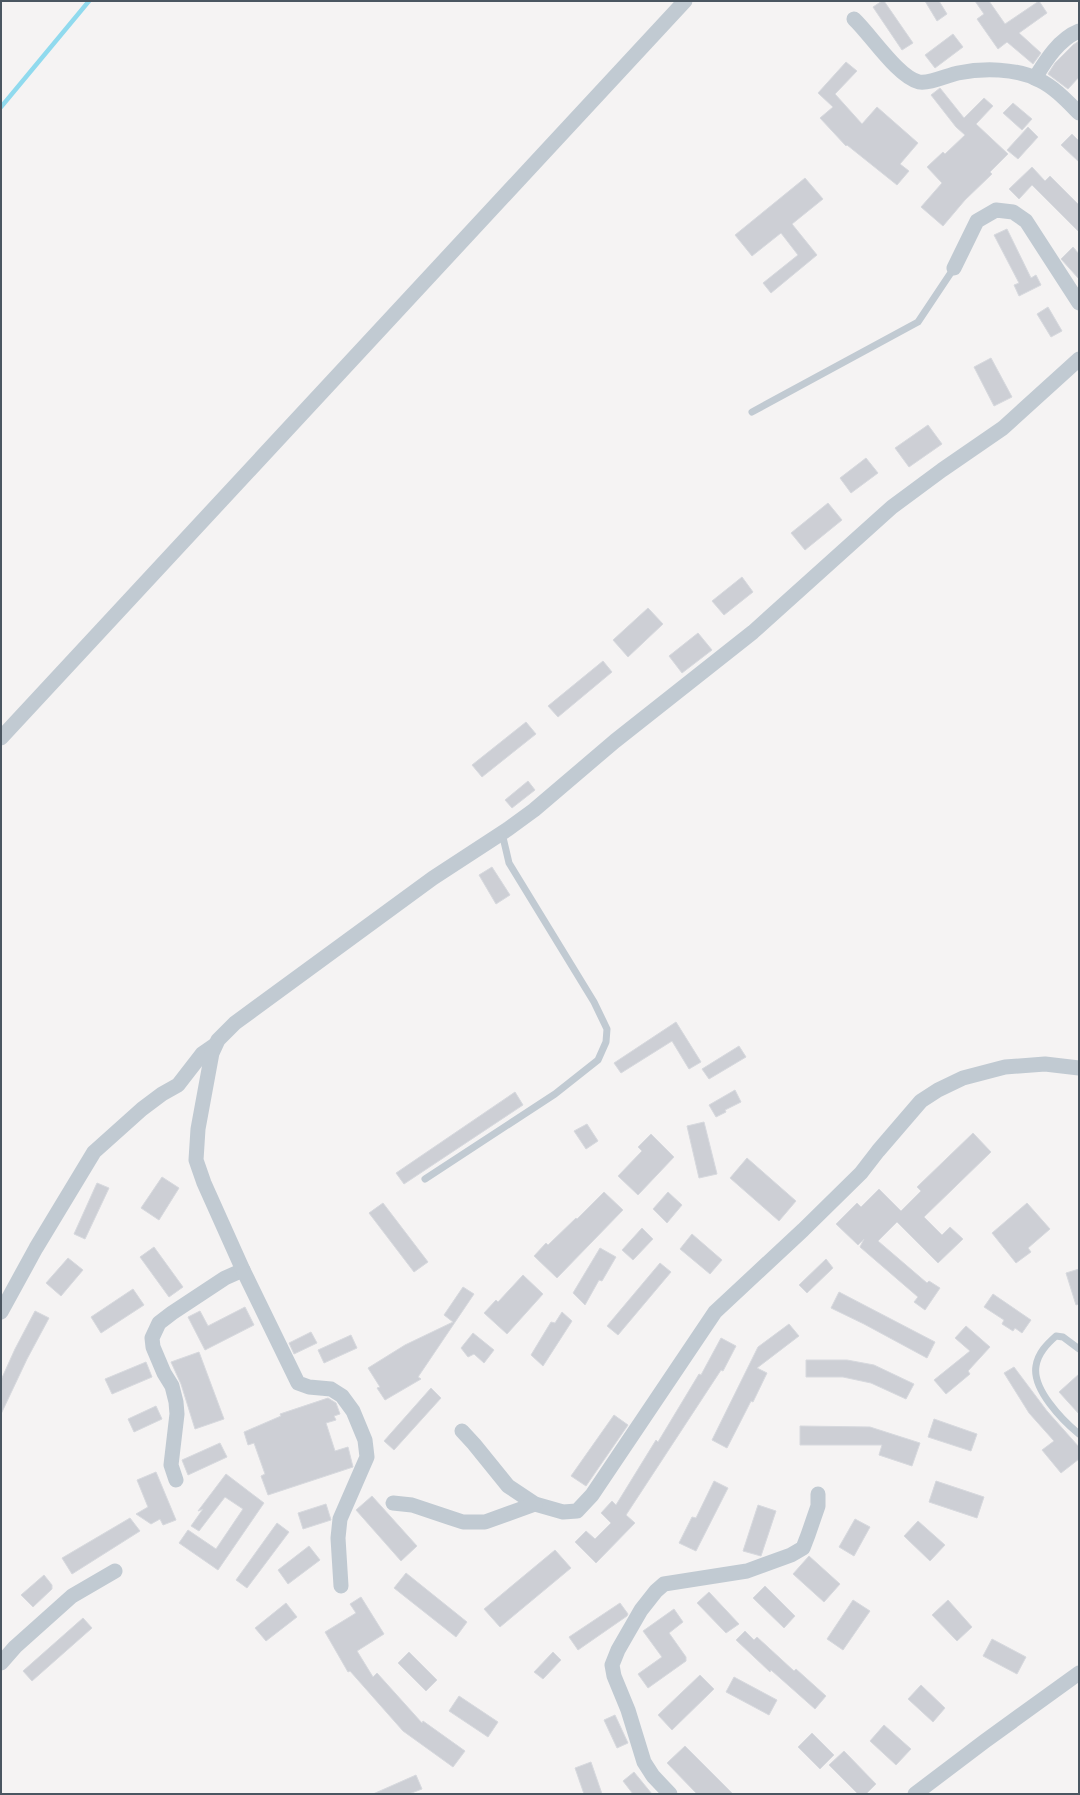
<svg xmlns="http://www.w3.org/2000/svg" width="1080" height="1795" font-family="Roboto,sans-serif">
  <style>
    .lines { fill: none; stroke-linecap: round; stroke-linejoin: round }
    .stream { stroke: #90daee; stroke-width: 4.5 }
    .building { fill: #cdcfd5; stroke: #d7d9de }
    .lane { stroke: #c1cad2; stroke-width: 7 }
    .street { stroke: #c1cad2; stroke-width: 15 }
  </style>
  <rect width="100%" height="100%" fill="#f5f3f3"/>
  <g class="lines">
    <polyline class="stream" points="1,107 89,1"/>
  </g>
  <g class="building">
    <polygon points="882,1 884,1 913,43 902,50 873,7"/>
    <polygon points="925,1 939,1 947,14 937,21"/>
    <polygon points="975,1 989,1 1005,24 1039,1 1047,13 1019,33 1041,53 1033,64 1007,42 998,49 977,19 984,14"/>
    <polygon points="953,34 963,47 935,68 925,55"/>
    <polygon points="1079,41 1079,77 1068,89 1048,74 1055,63 1073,45"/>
    <polygon points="846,62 857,71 835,94 862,124 877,107 918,143 900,164 909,171 897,185 847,145 846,146 820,118 833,107 818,93"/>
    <polygon points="940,88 964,118 984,98 993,106 976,124 1008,154 990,172 992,174 965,200 943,226 921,207 942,183 927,167 943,152 945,154 965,135 956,127 931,95"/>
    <polygon points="1013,103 1032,119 1022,130 1003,113"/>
    <polygon points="1028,127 1038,137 1018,159 1007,150"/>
    <polygon points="1072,134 1079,141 1079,162 1061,145"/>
    <polygon points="1032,167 1045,181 1050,176 1079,205 1079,232 1032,185 1019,199 1009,189"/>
    <polygon points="805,178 823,199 792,224 817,255 771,293 763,283 798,255 781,233 752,256 735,235"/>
    <polygon points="1007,229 1031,278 1036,275 1041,285 1019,296 1014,285 1019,283 994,235"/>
    <polygon points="1073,247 1079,254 1079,279 1061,259"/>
    <polygon points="1048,307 1062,331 1051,337 1037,314"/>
    <polygon points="991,358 1012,397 994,406 974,367"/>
    <polygon points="928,425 942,444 909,467 895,448"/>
    <polygon points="866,458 878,473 851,493 840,478"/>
    <polygon points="828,503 842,520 805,550 791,533"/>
    <polygon points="742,577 753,592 724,615 712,601"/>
    <polygon points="648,608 663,624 628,657 613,640"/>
    <polygon points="698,633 712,650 682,673 669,656"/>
    <polygon points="603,661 612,672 558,717 548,706"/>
    <polygon points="526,722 536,734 482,777 472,765"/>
    <polygon points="528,781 535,790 512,808 505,800"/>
    <polygon points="492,867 510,895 496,904 479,875"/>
    <polygon points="676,1022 701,1062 689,1069 672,1041 621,1073 614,1063"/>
    <polygon points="739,1046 746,1057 709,1079 702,1069"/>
    <polygon points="735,1090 741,1102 725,1110 726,1112 716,1117 709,1105"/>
    <polygon points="515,1092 523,1105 404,1184 396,1173"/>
    <polygon points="704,1122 717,1174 699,1178 687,1126"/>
    <polygon points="587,1124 598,1141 586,1149 574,1131"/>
    <polygon points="973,1133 991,1152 924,1217 942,1235 950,1227 963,1239 938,1263 897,1222 878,1241 927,1283 929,1281 940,1288 925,1310 914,1302 918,1297 860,1247 864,1239 858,1245 836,1224 857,1203 861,1207 879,1189 901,1211 921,1191 917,1187"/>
    <polygon points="651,1134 674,1157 638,1195 618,1176 642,1151 638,1147"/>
    <polygon points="747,1158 796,1201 779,1221 730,1178"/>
    <polygon points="162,1177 179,1188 159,1220 141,1208"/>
    <polygon points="97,1183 109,1188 85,1239 74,1234"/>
    <polygon points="604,1192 623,1210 557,1278 534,1256 546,1243 548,1245 576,1218 577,1219"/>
    <polygon points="668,1192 682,1205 667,1223 653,1209"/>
    <polygon points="383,1203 428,1262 414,1272 369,1213"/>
    <polygon points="1027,1203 1050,1229 1028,1248 1031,1252 1016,1263 992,1233"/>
    <polygon points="642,1228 653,1239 633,1260 622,1250"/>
    <polygon points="692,1234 722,1260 710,1274 680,1249"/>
    <polygon points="154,1247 183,1287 169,1297 140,1257"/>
    <polygon points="600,1248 616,1257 602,1281 599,1280 585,1305 573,1293"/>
    <polygon points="68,1258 83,1270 61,1296 46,1283"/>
    <polygon points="826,1259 833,1268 807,1293 799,1285"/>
    <polygon points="660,1263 671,1272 618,1335 607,1326"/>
    <polygon points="1079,1269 1079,1304 1076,1305 1066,1273"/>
    <polygon points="523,1275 543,1294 507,1334 484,1313 496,1300 498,1302"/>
    <polygon points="463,1287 474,1294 418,1377 421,1379 385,1400 377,1388 380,1387 368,1368 405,1345 453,1322 444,1315"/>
    <polygon points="133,1289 144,1305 101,1333 91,1317"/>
    <polygon points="839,1292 935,1342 927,1358 864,1324 831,1308"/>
    <polygon points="993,1294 1031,1320 1022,1333 1015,1328 1013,1331 1002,1324 1004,1320 984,1307"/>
    <polygon points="245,1307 254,1325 205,1350 188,1317 200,1311 208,1326"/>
    <polygon points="35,1311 49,1318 27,1359 1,1414 1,1380 15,1349"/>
    <polygon points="562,1312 572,1321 543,1366 531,1355 551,1322 555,1323"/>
    <polygon points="789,1324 799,1336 757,1368 767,1373 753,1402 751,1401 727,1448 712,1440 758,1347"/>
    <polygon points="966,1326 990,1347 968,1371 970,1374 946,1394 934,1380 970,1351 955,1338"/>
    <polygon points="311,1332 317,1343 294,1354 289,1343"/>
    <polygon points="473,1333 494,1350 484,1363 474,1354 468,1357 461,1348"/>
    <polygon points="351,1335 357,1348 324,1363 318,1350"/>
    <polygon points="721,1338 736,1346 723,1371 721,1370 626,1515 635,1523 596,1563 575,1542 586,1531 595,1539 611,1523 601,1513 612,1501 616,1505 656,1440 658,1442 699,1374 701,1375"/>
    <polygon points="199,1352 224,1419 195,1429 181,1384 171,1362"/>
    <polygon points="806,1360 847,1360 874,1365 914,1384 906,1399 871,1383 843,1377 806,1377"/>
    <polygon points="146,1362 152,1377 112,1394 105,1379"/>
    <polygon points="1014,1367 1047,1411 1079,1447 1079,1459 1061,1473 1042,1450 1054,1441 1029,1413 1004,1373"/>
    <polygon points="1079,1374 1079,1414 1059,1392"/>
    <polygon points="431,1388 441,1398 394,1450 384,1441"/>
    <polygon points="328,1398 336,1403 340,1414 334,1416 336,1420 326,1423 335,1451 348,1447 353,1467 268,1495 261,1476 265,1474 254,1443 248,1445 244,1432 281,1416 280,1414"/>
    <polygon points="156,1406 162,1419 134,1432 128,1419"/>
    <polygon points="614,1415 628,1425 586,1486 571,1476"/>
    <polygon points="934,1419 977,1434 971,1451 928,1437"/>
    <polygon points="800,1426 870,1427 920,1443 912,1466 879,1455 882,1445 800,1445"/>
    <polygon points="220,1443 227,1457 188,1475 182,1460"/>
    <polygon points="156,1472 176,1520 163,1525 160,1519 151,1524 136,1514 148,1507 137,1480"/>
    <polygon points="226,1474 264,1503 218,1570 179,1543 188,1530 216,1549 243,1509 225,1497 199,1531 191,1526 203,1509 198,1511"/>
    <polygon points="714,1481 728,1488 696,1551 679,1543 692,1517 696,1518"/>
    <polygon points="936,1481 984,1497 977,1518 929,1502"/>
    <polygon points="372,1496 417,1546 401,1561 356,1510"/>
    <polygon points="326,1504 331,1520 303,1529 298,1513"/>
    <polygon points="758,1505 776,1511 761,1556 743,1551"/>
    <polygon points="130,1518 140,1531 72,1574 62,1558"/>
    <polygon points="855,1519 870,1527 854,1556 839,1547"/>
    <polygon points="918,1521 945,1545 930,1561 904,1536"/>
    <polygon points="277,1523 289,1532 247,1588 236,1580"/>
    <polygon points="309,1546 320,1560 288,1584 278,1570"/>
    <polygon points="555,1550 571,1568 500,1627 484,1609"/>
    <polygon points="809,1556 840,1584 824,1602 793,1574"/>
    <polygon points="406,1573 467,1622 456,1637 394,1588"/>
    <polygon points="44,1575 52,1585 52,1589 33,1607 21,1595"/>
    <polygon points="765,1586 795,1616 784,1628 753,1598"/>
    <polygon points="709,1592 739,1624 726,1633 697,1603"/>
    <polygon points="361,1597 384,1634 357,1651 373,1677 377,1673 422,1723 423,1721 465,1751 453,1767 403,1731 350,1671 348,1672 325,1632 356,1613 350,1604"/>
    <polygon points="853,1600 870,1611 843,1650 827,1639"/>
    <polygon points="948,1600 972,1627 957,1641 932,1615"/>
    <polygon points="286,1603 297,1617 266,1641 255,1628"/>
    <polygon points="620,1603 628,1614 627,1616 578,1650 569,1637"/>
    <polygon points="674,1609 683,1622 669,1633 686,1657 686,1661 648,1688 638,1674 662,1657 643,1631"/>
    <polygon points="83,1618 92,1628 32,1681 23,1671"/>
    <polygon points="745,1631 754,1640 757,1637 794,1671 796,1669 826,1696 815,1709 771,1670 770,1672 736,1640"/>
    <polygon points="992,1639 1026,1657 1017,1674 983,1656"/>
    <polygon points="409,1652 437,1680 426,1691 398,1663"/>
    <polygon points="553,1652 561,1660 543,1679 534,1672"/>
    <polygon points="700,1675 714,1689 672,1730 658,1715"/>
    <polygon points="734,1677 777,1700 769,1715 726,1692"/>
    <polygon points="921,1685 945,1708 933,1722 908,1699"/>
    <polygon points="459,1696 498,1722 488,1737 449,1711"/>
    <polygon points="615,1715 628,1743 617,1748 604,1720"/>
    <polygon points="884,1725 911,1749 896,1765 870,1741"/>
    <polygon points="812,1733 834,1755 820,1769 798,1747"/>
    <polygon points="685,1746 733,1794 697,1794 667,1763"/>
    <polygon points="844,1751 876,1784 866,1794 858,1794 829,1765"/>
    <polygon points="591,1762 602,1794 584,1794 575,1768"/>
    <polygon points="634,1772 652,1794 633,1794 623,1781"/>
    <polygon points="416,1775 422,1789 409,1794 373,1794"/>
  </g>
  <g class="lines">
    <g class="lane">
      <polyline points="752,412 918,322 954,268"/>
      <polyline points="425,1179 555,1094 598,1060 606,1042 607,1029 594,1002 509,863 502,833"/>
      <path d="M1079 1349 1063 1337 1056 1336C1047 1344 1038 1353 1036 1366 1032 1389 1062 1420 1079 1434"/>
    </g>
    <g class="street">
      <path d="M854 19C871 35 898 77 919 82 929 84 948 75 958 73 983 68 1016 68 1039 80 1054 87 1067 101 1079 113"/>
      <path d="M1035 78C1046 60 1059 39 1079 31"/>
      <polyline points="954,268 977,221 996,210 1013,212 1026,221 1079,303"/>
      <polyline points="1,738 685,1"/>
      <polyline points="1,1312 36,1248 94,1152 142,1109 162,1094 178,1085 202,1054 215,1045"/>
      <polyline points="462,1431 474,1444 508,1486 535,1504 563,1512 577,1511 592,1495 715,1312 803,1230 861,1173 878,1151 921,1101 938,1090 963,1078 1005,1067 1045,1064 1079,1068"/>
      <polyline points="176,1480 171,1465 177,1414 176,1402 172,1386 164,1373 153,1347 152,1338 159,1323 172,1313 225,1278 243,1270"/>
      <polyline points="393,1503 412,1505 463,1522 485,1522 535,1504"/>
      <polyline points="341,1586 338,1538 340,1519 367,1457 365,1440 353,1411 342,1396 331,1389 309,1387 298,1383 243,1270 204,1183 196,1160 198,1129 212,1053 218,1040 235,1023 433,878 508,829 534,810 615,741 753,632 892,507 942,470 1003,428 1079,359"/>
      <polyline points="1,1663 15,1647 72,1596 115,1571"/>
      <polyline points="670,1794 653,1776 644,1762 628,1710 614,1676 612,1665 618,1650 641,1610 656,1591 664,1584 747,1571 791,1555 803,1548 808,1535 818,1506 818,1494"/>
      <polyline points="915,1794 985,1741 1079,1673"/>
    </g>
  </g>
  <rect width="1080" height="1795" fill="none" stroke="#4a5661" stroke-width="4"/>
</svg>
